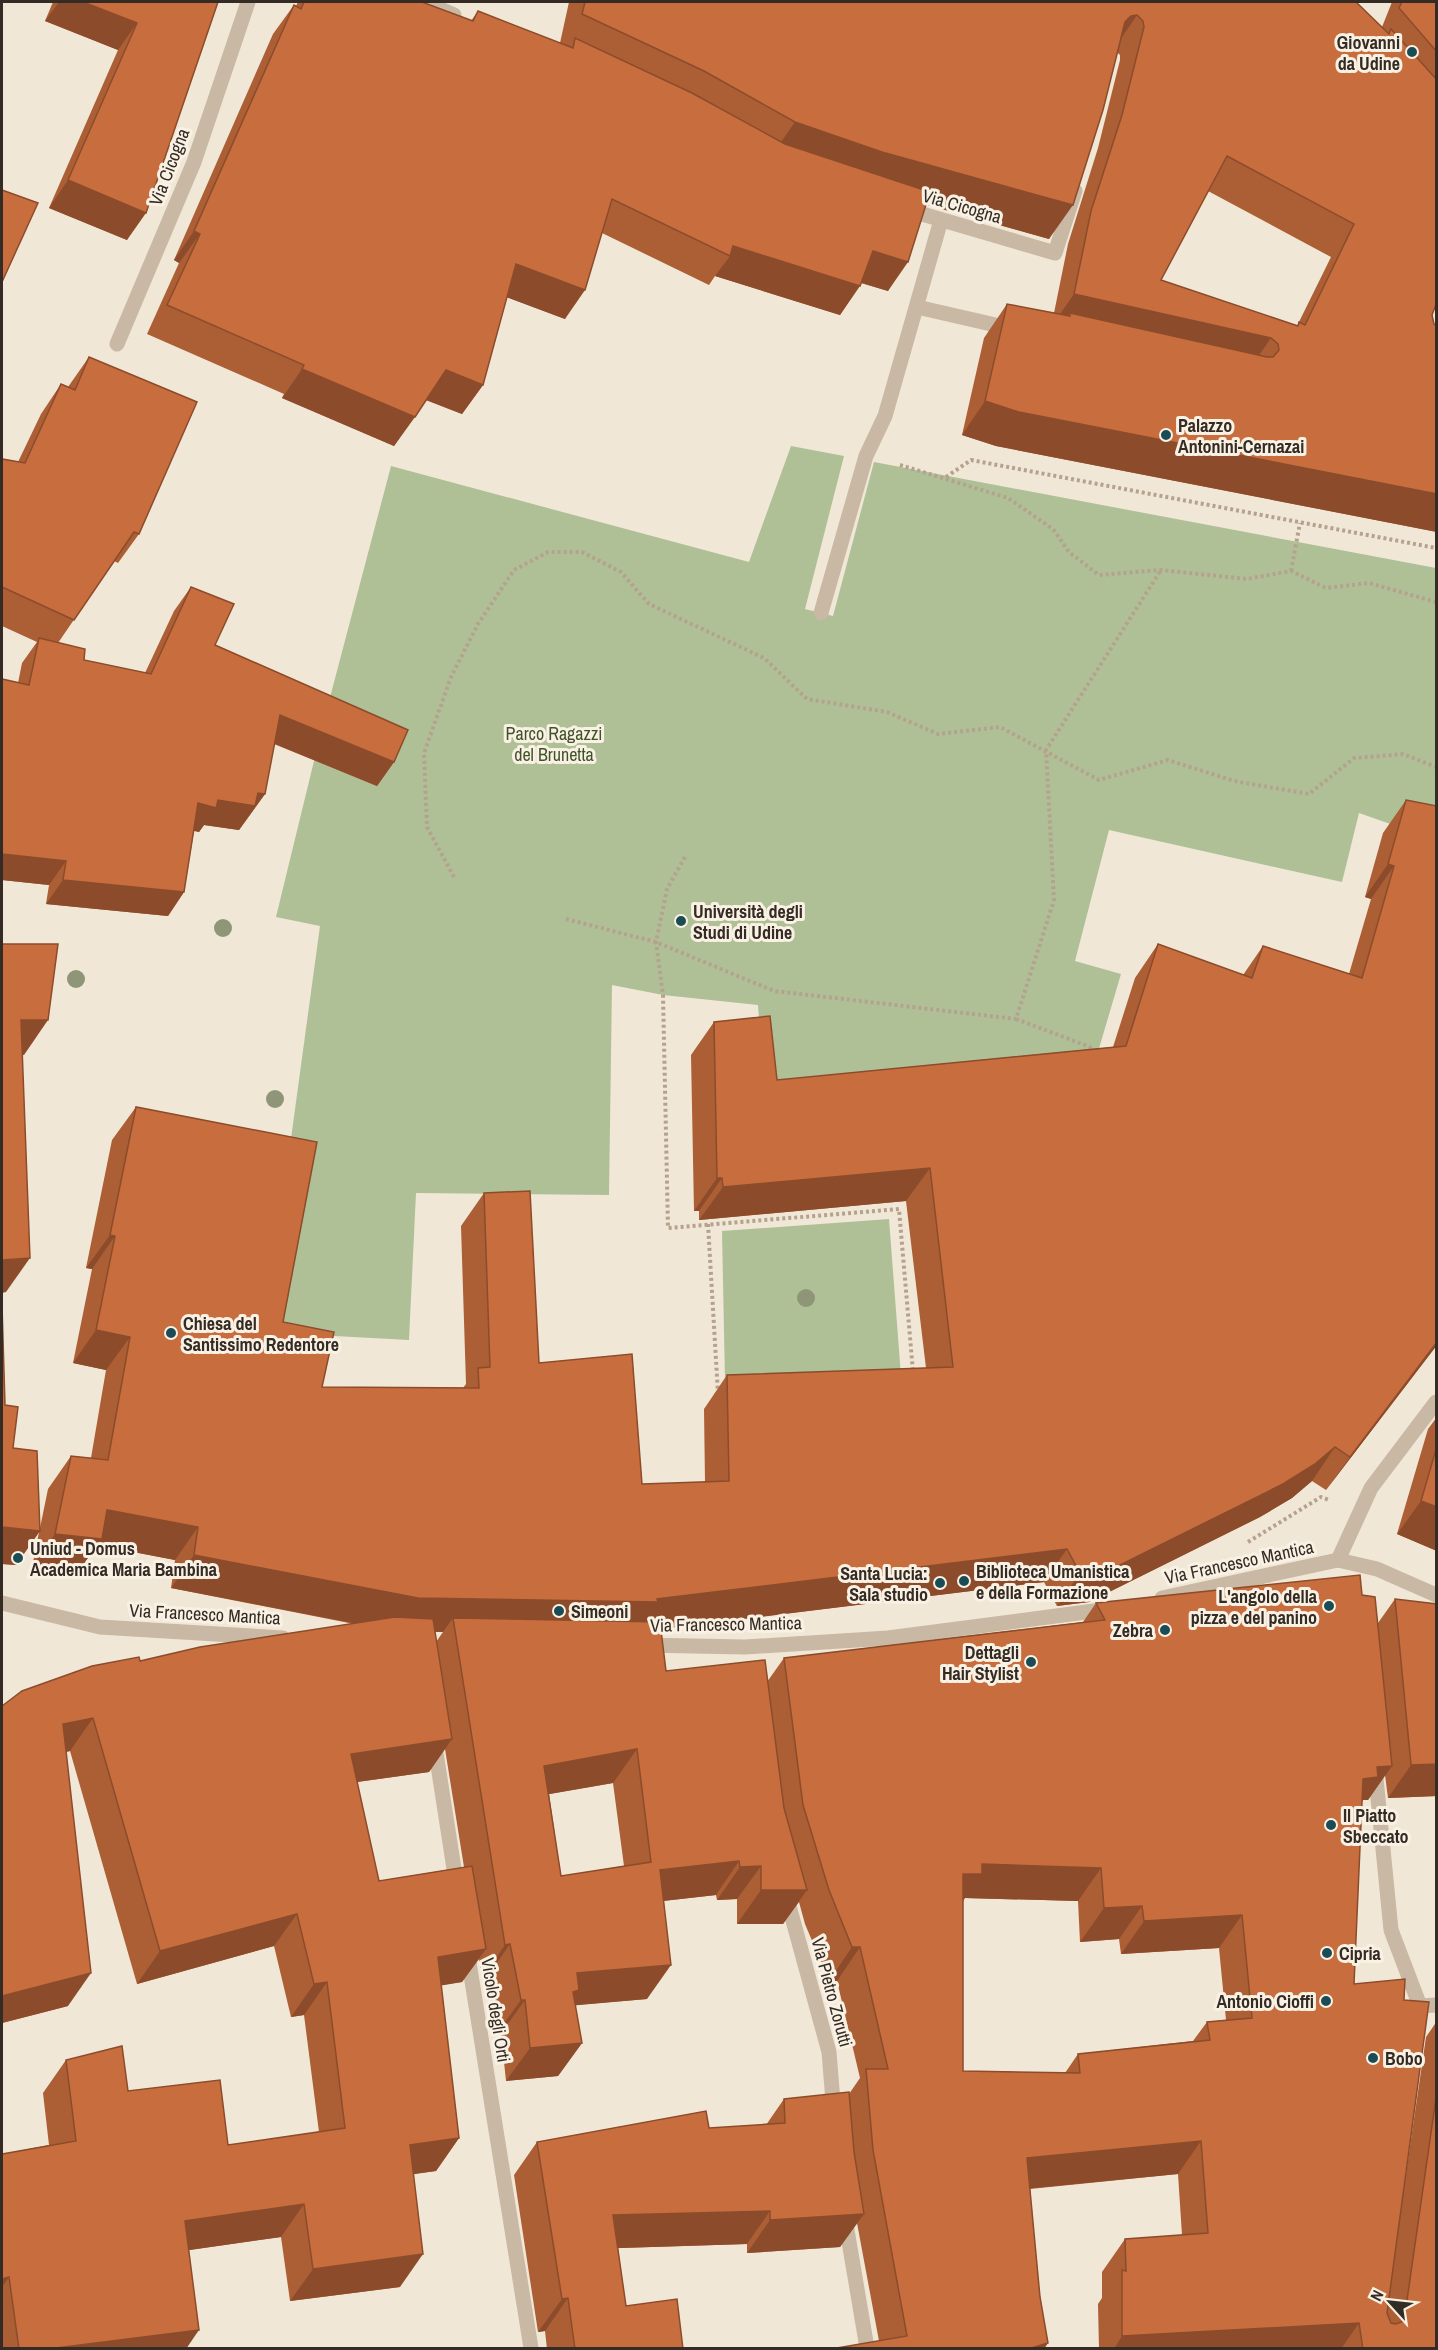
<svg xmlns="http://www.w3.org/2000/svg" width="1438" height="2350" font-family="'Archivo Narrow',sans-serif">
  <style>
    .green { fill: #afc097 }
    .lines { fill: none; stroke-linecap: round; stroke-linejoin: round }
    .path { stroke: #b5a28e; stroke-width: 4; stroke-dasharray: 3 3; stroke-linecap: butt }
    .minor { stroke: #c9b8a3; stroke-width: 15 }
    .tree { fill: #8f9677 }
    .wall { fill: #ac5e35; fill-rule: evenodd }
    .shaded-wall { fill: #8c4c2b }
    .building { fill: #c86d3e; stroke: #8c4c2b; stroke-width: 1.5; fill-rule: evenodd }
    .poi-dot { fill: #1b4c56; stroke: #f9f1e3; stroke-width: 2 }
    .labels { text-anchor: middle; dominant-baseline: central; stroke-width: 6; stroke-linejoin: round; paint-order: stroke }
    .poi-label { font-size: 18px; font-weight: bold; fill: #342b25; stroke: #f9f1e3; text-anchor: start }
    .street-label { font-size: 18px; fill: #342b25; stroke: #f9f1e3 }
    .park-label { font-size: 18px; fill: #3f5329; stroke: #f9f1e3 }
  </style>
  <rect width="100%" height="100%" fill="#f1e7d7"/>
  <g class="green">
    <polygon points="791,446 844,456 805,609 833,616 874,462 1436,568 1436,840 1359,813 1342,882 1109,830 1075,961 1121,974 1095,1062 764,1089 758,1005 663,995 612,985 609,1195 416,1193 409,1340 278,1333 290,1146 320,926 276,917 323,724 391,466 749,562"/>
    <polygon points="889,1219 901,1376 725,1381 722,1231"/>
  </g>
  <g class="lines">
    <g class="path">
      <polyline points="900,465 1008,498 1053,529 1069,552 1099,575 1161,570 1247,579 1291,571 1326,588 1369,583 1436,602"/>
      <polyline points="946,477 971,460 1436,548"/>
      <polyline points="1291,571 1300,523"/>
      <polyline points="685,857 667,889 656,942 663,995 668,1228 899,1209 913,1372"/>
      <polyline points="454,877 427,827 424,753 451,677 478,624 514,570 548,552 582,552 621,572 649,604 764,658 807,699 887,712 938,734 1000,727 1099,780 1168,760 1234,781 1309,794 1354,758 1403,754 1436,767"/>
      <polyline points="566,919 656,942 774,991 1016,1019 1054,900 1046,750 1161,570"/>
      <polyline points="1016,1019 1090,1047 1090,1054"/>
      <polyline points="708,1224 718,1394"/>
      <polyline points="1248,1542 1321,1497 1329,1500"/>
    </g>
    <g class="minor">
      <polyline points="424,2 454,15"/>
      <polyline points="905,209 1055,253 1075,191"/>
      <polyline points="917,307 1013,329"/>
      <polyline points="117,344 194,162 248,2"/>
      <polyline points="821,613 866,456 885,416 941,220"/>
      <polyline points="1338,1560 1371,1488 1436,1402"/>
      <polyline points="1162,1598 1338,1560 1377,1569 1436,1595"/>
      <polyline points="2,1603 100,1627 283,1638"/>
      <polyline points="643,1645 745,1647 888,1638 1109,1609"/>
      <polyline points="434,1740 457,1888"/>
      <polyline points="1375,1768 1391,1930 1420,2006 1418,2020"/>
      <polyline points="786,1895 829,2052 834,2114"/>
      <polyline points="467,1950 531,2348"/>
      <polyline points="1420,2006 1436,2005"/>
      <polyline points="845,2218 867,2348"/>
    </g>
  </g>
  <g class="tree">
    <circle cx="223" cy="928" r="9"/>
    <circle cx="76" cy="979" r="9"/>
    <circle cx="275" cy="1099" r="9"/>
    <circle cx="806" cy="1298" r="9"/>
  </g>
  <g class="wall">
    <polygon points="53,2 218,2 127,240 49,208 118,50 45,21"/>
    <path d="M298 2H422L471 21 478 11 560 43 569 2H1356L1382 27 1392 2H1437V302L1432 315 1434 324 1437 326V532L996 446 962 435 984 338 1007 304 1054 313 1068 244 1098 148 1120 60V55L1117 52 1049 239 926 204 888 291 861 283 840 315 715 276 709 285 602 233 565 319 507 297 483 385 462 414 426 400 394 446 282 398 284 394 147 334 179 263 174 260 273 34 294 5 296 6ZM1208 191 1331 257 1297 326 1161 280Z"/>
    <polygon points="89,357 139,534 118,563 114,561 58,643 84,660 145,673 174,611 191,587 215,645 394,762 377,786 274,744 265,794 239,830 204,825 199,832 194,831 184,892 168,916 46,904 49,885 2,880 2,679 18,683 22,663 37,642 2,626 2,459 18,462 41,414 61,384 68,387"/>
    <path d="M1406 800 1437 806V1345L1326 1490 1312 1481 1292 1498 1260 1517 1089 1602 1057 1606 1044 1582 661 1629 666 1671 767 1682 784 1658 1083 1622 1096 1603 1362 1595 1378 1623 1395 1599 1437 1796 1388 1798 1385 1775 1368 1800H1363L1362 1801 1354 1984 1404 2000 1400 2215 1426 2037 1437 2021V2349H1099L1098 2304 1102 2298V2272L1125 2239 1182 2235 1178 2174 1030 2189 1040 2297 1048 2343 879 2341 857 2223 840 2247 747 2253V2244L618 2248 626 2306 683 2349H547L545 2331 538 2332 514 2175 537 2142 766 2125 784 2099 849 2094 860 2078 837 1981H829L805 1924 799 1902 783 1924H737V1899L717 1900 716 1895 663 1901 647 1999 575 2005 582 2043 558 2076 506 2081 501 2033H497L486 1978H482L479 1959 462 1982 441 1985 459 2138 436 2171 413 2174 400 2287 290 2301 281 2237 189 2250 186 2349H2V2149V2154L49 2145 43 2093 66 2060 128 2091 228 2145 319 2132 304 2015 291 2017 274 1946 137 1984 70 1751 66 1752 68 2006 2 2023V1706L140 1661 354 1624 171 1588 175 1560 97 1545 78 1572 32 1567 39 1532 16 1565 2 1564V1305L5 1405 13 1448 40 1528 48 1489 71 1456 91 1458 106 1370 73 1363 92 1269 86 1268 112 1140 136 1107 283 1322 322 1387 463 1388 466 1384 461 1226 484 1193 539 1363 642 1484 705 1482 704 1409 727 1375 926 1368 906 1201 699 1220V1211H694L691 1055 714 1022 777 1080 1113 1047 1135 978 1158 944 1243 975 1263 946 1349 974 1371 899 1365 897 1383 833ZM435 1632H443L436 1642ZM445 1749 464 1867 379 1881 357 1782 429 1772ZM613 1783 624 1866 561 1876 549 1794ZM965 1898 1078 1901 1080 1942 1119 1939 1121 1954 1219 1948 1226 2020 1207 2022 1193 2041 1078 2054 1065 2073 963 2071V1900Z"/>
    <polygon points="1437,1417 1437,1551 1397,1534 1428,1429"/>
  </g>
  <g class="shaded-wall">
    <polygon points="59,2 83,2 137,23 118,50 45,21"/>
    <polygon points="1137,15 1114,49 1125,22 1131,16"/>
    <polygon points="795,122 1073,205 1049,239 859,186 772,155"/>
    <polygon points="68,180 146,213 127,240 49,208"/>
    <polygon points="194,231 200,234 179,263 174,260"/>
    <polygon points="733,246 860,286 840,315 715,276 730,256"/>
    <polygon points="873,251 908,262 888,291 852,280"/>
    <polygon points="516,264 585,290 565,319 495,293"/>
    <polygon points="1074,294 1271,338 1248,371 1070,316 1070,313 1059,329 1051,327"/>
    <polygon points="302,369 415,417 394,446 282,398"/>
    <polygon points="446,370 483,385 462,414 426,400"/>
    <polygon points="985,401 1437,494 1437,532 996,446 962,435"/>
    <polygon points="280,715 394,762 377,786 263,739"/>
    <polygon points="258,793 265,794 239,830 204,825 199,832 181,827 198,803"/>
    <polygon points="2,854 66,861 49,885 2,880"/>
    <polygon points="1388,864 1394,866 1371,899 1365,897"/>
    <polygon points="63,880 184,892 168,916 46,904"/>
    <polygon points="21,1020 48,1020 24,1055 2,1054"/>
    <polygon points="930,1168 906,1201 699,1220 723,1187"/>
    <polygon points="717,1178 722,1178 699,1211 694,1211"/>
    <polygon points="110,1235 115,1236 92,1269 86,1268"/>
    <polygon points="30,1258 6,1292 2,1293 2,1260"/>
    <polygon points="96,1330 130,1337 106,1370 73,1363"/>
    <polygon points="1437,1342 1437,1345 1326,1490 1350,1457"/>
    <polygon points="1335,1447 1312,1481 1292,1498 1260,1517 1089,1602 1057,1606 1080,1573"/>
    <polygon points="1421,1501 1437,1507 1437,1551 1397,1534"/>
    <polygon points="107,1510 198,1527 175,1560 97,1545 78,1572 32,1567 55,1534"/>
    <polygon points="2,1527 40,1531 16,1565 2,1564"/>
    <polygon points="1067,1549 1044,1582 637,1632 453,1618 443,1632 395,1631 171,1588 194,1555 657,1599"/>
    <polygon points="93,1718 70,1751 40,1757 63,1724"/>
    <polygon points="452,1739 429,1772 328,1786 351,1754"/>
    <polygon points="637,1749 613,1783 521,1799 544,1766"/>
    <polygon points="1437,1764 1437,1796 1388,1798 1411,1765"/>
    <polygon points="1392,1766 1368,1800 1363,1800 1355,1811 1363,1779 1377,1767"/>
    <polygon points="739,1861 716,1895 636,1904 660,1870"/>
    <polygon points="982,1864 1101,1868 1078,1901 965,1898 959,1907 963,1874"/>
    <polygon points="761,1866 737,1899 717,1900 740,1867"/>
    <polygon points="761,1890 807,1890 783,1924 737,1924"/>
    <polygon points="1142,1906 1119,1939 1080,1942 1104,1908"/>
    <polygon points="297,1914 274,1946 137,1984 160,1951"/>
    <polygon points="1242,1915 1219,1948 1121,1954 1144,1921"/>
    <polygon points="510,1944 486,1978 482,1978 505,1945"/>
    <polygon points="852,1947 860,1947 837,1981 829,1981"/>
    <polygon points="486,1949 462,1982 415,1990 438,1957"/>
    <polygon points="671,1965 647,1999 568,2006 577,1973"/>
    <polygon points="91,1973 68,2006 2,2023 2,1996"/>
    <polygon points="327,1982 304,2015 291,2017 314,1984"/>
    <polygon points="521,2000 525,2000 501,2033 497,2033"/>
    <polygon points="582,2043 558,2076 506,2081 530,2048"/>
    <polygon points="459,2138 436,2171 387,2178 410,2145"/>
    <polygon points="1201,2141 1178,2174 1003,2191 1027,2158"/>
    <polygon points="304,2204 281,2237 162,2254 185,2221"/>
    <polygon points="770,2211 747,2244 590,2249 613,2215"/>
    <polygon points="864,2214 840,2247 747,2253 770,2220"/>
    <polygon points="423,2254 400,2287 290,2301 313,2269"/>
    <polygon points="9,2277 2,2287 2,2279"/>
    <polygon points="568,2298 545,2331 538,2332 562,2299"/>
    <polygon points="1359,2323 1341,2349 1114,2349 1122,2336"/>
    <polygon points="199,2330 186,2349 48,2349"/>
    <polygon points="1048,2343 1044,2349 1028,2349"/>
  </g>
  <g class="building">
    <polygon points="83,2 218,2 146,213 68,180 137,23"/>
    <polygon points="304,2 422,2 473,21 478,11 573,48 575,38 692,93 785,144 930,192 908,262 873,251 860,286 733,246 730,256 612,199 585,290 516,264 483,385 446,370 415,417 302,369 304,365 167,305 200,234 194,231 294,5 301,9"/>
    <path d="M585 2H1356L1389 34 1391 29 1437 80V302L1432 315 1434 324 1437 326V494L1019 412 985 401 1007 304 1070 316V313L1267 357H1273L1279 350 1278 344 1271 338 1074 294 1091 211 1122 115 1144 27 1143 21 1137 15 1131 16 1125 22 1103 110 1073 205 882 152 795 122 704 71 582 14ZM1227 156 1354 224 1305 325 1299 322 1298 326 1161 280Z"/>
    <polygon points="1402,2 1437,2 1437,52 1399,8"/>
    <polygon points="2,190 38,203 2,282"/>
    <polygon points="89,357 197,402 139,534 134,532 74,620 2,587 2,459 25,463 61,384 75,390"/>
    <polygon points="191,587 234,604 215,645 408,730 394,762 280,715 265,794 258,793 255,806 218,800 216,808 198,803 184,892 63,880 66,861 2,854 2,679 29,685 39,638 85,649 84,660 151,674"/>
    <polygon points="1406,800 1437,806 1437,1342 1350,1457 1335,1447 1315,1464 1283,1484 1112,1569 1080,1573 1067,1549 657,1599 658,1602 418,1598 194,1555 198,1527 107,1510 102,1539 55,1534 71,1456 108,1460 130,1337 96,1330 115,1236 110,1235 136,1107 317,1142 283,1322 334,1332 322,1387 479,1388 478,1368 490,1367 484,1193 530,1191 539,1363 632,1354 642,1484 729,1481 727,1375 953,1367 930,1168 723,1187 722,1178 717,1178 714,1022 770,1016 777,1080 1126,1046 1158,944 1252,978 1263,946 1362,978 1394,866 1388,864"/>
    <polygon points="2,944 58,944 48,1020 21,1020 30,1258 2,1260"/>
    <polygon points="2,1305 5,1405 18,1407 13,1448 37,1451 40,1531 2,1527"/>
    <polygon points="1437,1446 1437,1507 1421,1501"/>
    <path d="M1360 1575 1362 1595 1375 1597 1392 1766 1377 1767 1378 1777 1363 1779 1354 1984 1405 1979 1404 2000 1429 2002 1387 2313 1391 2323 1396 2324 1404 2321 1437 2091V2349H1363L1359 2323 1122 2336V2270L1126 2271 1125 2239 1208 2233 1201 2141 1027 2158 1040 2297 1048 2343 1028 2349H831L907 2336 873 2150 866 2069H888L860 1947H852L829 1890 803 1805 784 1658 1105 1620 1096 1603ZM982 1864 1101 1868 1104 1908 1142 1906 1144 1921 1242 1915 1252 2018 1207 2022 1210 2040 1078 2054 1080 2073 963 2071V1874H982Z"/>
    <polygon points="1395,1599 1437,1604 1437,1764 1411,1765"/>
    <polygon points="395,1617 433,1619 452,1739 351,1754 379,1881 472,1866 486,1949 438,1957 459,2138 410,2145 423,2254 313,2269 304,2204 185,2221 199,2330 48,2349 19,2349 9,2277 2,2279 2,2149 2,2154 76,2141 66,2060 122,2046 128,2091 220,2080 228,2145 345,2128 327,1982 314,1984 297,1914 160,1951 93,1718 63,1724 91,1973 2,1996 2,1706 22,1691 92,1666 139,1657 140,1661 200,1647"/>
    <path d="M453 1618 660 1622 666 1671 765 1660 784 1808 807 1890H761V1866L740 1867 739 1861 660 1870 671 1965 577 1973 579 1990 573 1992 582 2043 530 2048 525 2000H521L510 1944 505 1945ZM637 1749 651 1862 561 1876 544 1766Z"/>
    <polygon points="849,2092 854,2152 864,2214 770,2220 770,2211 613,2215 626,2306 677,2299 683,2349 575,2349 568,2298 562,2299 537,2142 706,2111 709,2128 785,2123 784,2099"/>
  </g>
  <g class="poi-dot">
    <circle cx="1412" cy="52" r="6"/>
    <circle cx="1166" cy="435" r="6"/>
    <circle cx="681" cy="921" r="6"/>
    <circle cx="171" cy="1333" r="6"/>
    <circle cx="18" cy="1558" r="6"/>
    <circle cx="964" cy="1581" r="6"/>
    <circle cx="940" cy="1583" r="6"/>
    <circle cx="1329" cy="1606" r="6"/>
    <circle cx="559" cy="1611" r="6"/>
    <circle cx="1165" cy="1630" r="6"/>
    <circle cx="1031" cy="1662" r="6"/>
    <circle cx="1331" cy="1825" r="6"/>
    <circle cx="1327" cy="1953" r="6"/>
    <circle cx="1326" cy="2001" r="6"/>
    <circle cx="1373" cy="2058" r="6"/>
  </g>
  <g class="labels">
    <g class="poi-label">
      <text x="1400" y="42" text-anchor="end">Giovanni<tspan x="1400" dy="21">da Udine</tspan></text>
      <text x="1178" y="425">Palazzo<tspan x="1178" dy="21">Antonini-Cernazai</tspan></text>
      <text x="693" y="911">Università degli<tspan x="693" dy="21">Studi di Udine</tspan></text>
      <text x="183" y="1323">Chiesa del<tspan x="183" dy="21">Santissimo Redentore</tspan></text>
      <text x="30" y="1548">Uniud - Domus<tspan x="30" dy="21">Academica Maria Bambina</tspan></text>
      <text x="976" y="1571">Biblioteca Umanistica<tspan x="976" dy="21">e della Formazione</tspan></text>
      <text x="928" y="1573" text-anchor="end">Santa Lucia:<tspan x="928" dy="21">Sala studio</tspan></text>
      <text x="1317" y="1596" text-anchor="end">L'angolo della<tspan x="1317" dy="21">pizza e del panino</tspan></text>
      <text x="571" y="1611">Simeoni</text>
      <text x="1153" y="1630" text-anchor="end">Zebra</text>
      <text x="1019" y="1652" text-anchor="end">Dettagli<tspan x="1019" dy="21">Hair Stylist</tspan></text>
      <text x="1343" y="1815">Il Piatto<tspan x="1343" dy="21">Sbeccato</tspan></text>
      <text x="1339" y="1953">Cipria</text>
      <text x="1314" y="2001" text-anchor="end">Antonio Cioffi</text>
      <text x="1385" y="2058">Bobo</text>
    </g>
    <g class="street-label">
      <text transform="translate(169 167) rotate(-69)">Via Cicogna</text>
      <text transform="translate(962 206) rotate(16)">Via Cicogna</text>
      <text transform="translate(1239 1562) rotate(-12)">Via Francesco Mantica</text>
      <text transform="translate(205 1614) rotate(3)">Via Francesco Mantica</text>
      <text transform="translate(726 1624) rotate(-1)">Via Francesco Mantica</text>
      <text transform="translate(832 1992) rotate(75)">Via Pietro Zorutti</text>
      <text transform="translate(496 2010) rotate(81)">Vicolo degli Orti</text>
    </g>
    <g class="park-label">
      <text x="554" y="733">Parco Ragazzi<tspan x="554" dy="21">del Brunetta</tspan></text>
    </g>
  </g>
  <rect width="1438" height="2350" fill="none" stroke="#342b25" stroke-width="6"/>
  <g transform="translate(1390 2302) rotate(297)" stroke="#f9f1e3" stroke-width="4.5" paint-order="stroke">
  <path d="M0-4.5L10 22L0 15L-10 22Z" fill="#342b25"/>
  <text y="-9" font-size="16" font-weight="bold" text-anchor="middle" fill="#342b25">N</text>
  </g>
</svg>
